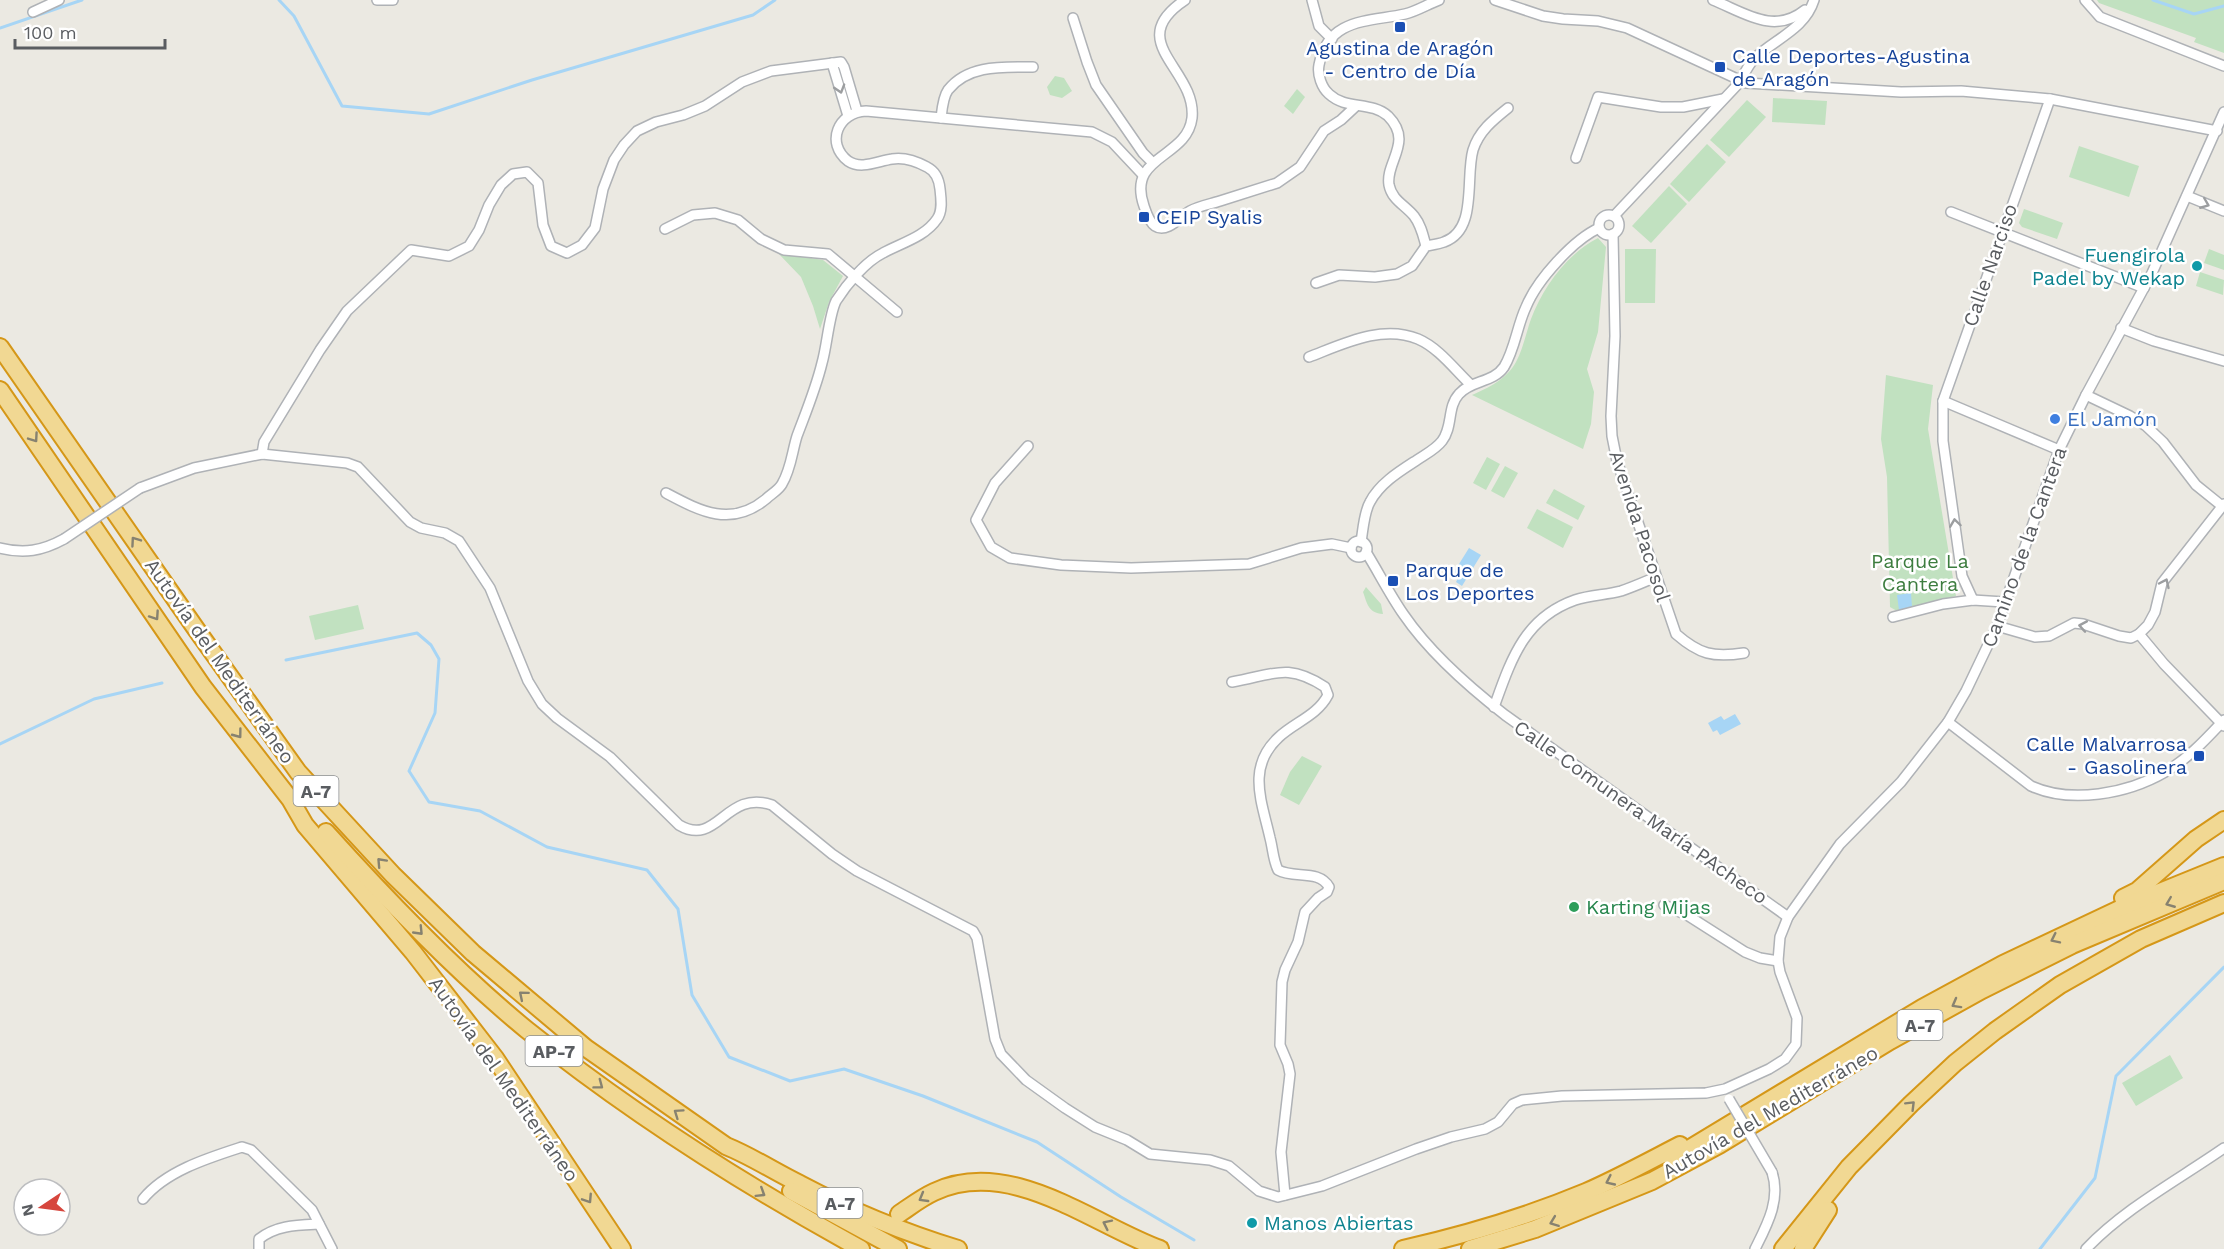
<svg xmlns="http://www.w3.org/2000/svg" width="2224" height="1249" font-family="'Work Sans',sans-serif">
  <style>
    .green { fill: #c1e1c0 }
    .water { fill: #a7d5f5 }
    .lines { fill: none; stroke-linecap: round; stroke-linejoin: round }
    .stream { stroke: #a7d5f5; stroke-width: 3 }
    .street-casing { stroke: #afb2b6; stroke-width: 12 }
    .highway-casing { stroke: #d59718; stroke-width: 20 }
    .street { stroke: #fff; stroke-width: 9 }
    .highway { stroke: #f1d893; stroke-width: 16 }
    .street-bridge-casing { stroke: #afb2b6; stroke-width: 12; stroke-linecap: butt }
    .street-bridge { stroke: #fff; stroke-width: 9 }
    .oneway { stroke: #9c9ea0 }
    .oneway2 { stroke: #878270 }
    .transit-dot { fill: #1a4fb4; stroke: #fff; stroke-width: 2 }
    .culture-dot { fill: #0f9aa8; stroke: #fff; stroke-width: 2 }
    .shop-dot { fill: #3f7fe0; stroke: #fff; stroke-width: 2 }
    .leisure-dot { fill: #2e9e5b; stroke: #fff; stroke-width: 2 }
    .labels { text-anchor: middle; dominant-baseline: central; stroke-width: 5; stroke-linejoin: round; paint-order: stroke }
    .shield { fill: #fff; stroke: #8c8e90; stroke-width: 1.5 }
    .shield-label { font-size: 18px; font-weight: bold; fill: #5a5d61 }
    .transit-label { font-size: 20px; fill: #164399; stroke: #fff; text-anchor: start }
    .culture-label { font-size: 20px; fill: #0d838f; stroke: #fff; text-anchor: end }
    .street-label { font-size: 20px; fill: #5a5d61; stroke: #fff }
    .shop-label { font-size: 20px; fill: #366cbe; stroke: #fff; text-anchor: start }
    .park-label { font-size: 20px; fill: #3d7d3f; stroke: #fff }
    .leisure-label { font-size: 20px; fill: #27864d; stroke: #fff; text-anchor: start }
  </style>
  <rect width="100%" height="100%" fill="#ebe9e2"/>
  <g class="green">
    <polygon points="2097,0 2224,0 2224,53 2194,42 2196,38 2099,3"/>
    <polygon points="1055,76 1064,78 1072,91 1062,98 1050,95 1047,87"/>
    <polygon points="1297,89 1305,97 1293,114 1284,106"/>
    <polygon points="1773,98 1827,101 1825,125 1772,122"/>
    <polygon points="1747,100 1766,117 1729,157 1710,140"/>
    <polygon points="1707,144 1726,162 1689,202 1670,184"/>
    <polygon points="2079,146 2139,166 2129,197 2069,177"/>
    <polygon points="1669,186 1687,204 1651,243 1632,226"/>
    <polygon points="2024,209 2063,223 2057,239 2022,227 2019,223"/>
    <path d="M1598 238 1606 247 1598 332 1587 369 1594 392 1591 424 1583 449 1472 395C1488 388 1507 379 1516 362 1523 349 1526 333 1531 319 1543 287 1567 254 1598 238Z"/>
    <polygon points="1625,249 1656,249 1655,303 1625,303"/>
    <polygon points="2209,249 2224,255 2224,270 2204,263"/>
    <polygon points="778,253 823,260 843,276 829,302 820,329 813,306 801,277"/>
    <polygon points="2200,272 2224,280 2223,295 2196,286"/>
    <polygon points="1886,375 1933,385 1928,429 1956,596 1897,611 1890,607 1887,477 1881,439"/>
    <polygon points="1487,457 1500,464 1486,490 1473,483"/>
    <polygon points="1505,466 1518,473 1504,498 1491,491"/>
    <polygon points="1554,489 1585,506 1578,520 1546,503"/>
    <polygon points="1537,509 1573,527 1563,548 1527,528"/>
    <path d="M1366 587 1381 604 1383 614C1368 613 1367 603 1363 592Z"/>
    <polygon points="358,605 364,629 315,640 309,616"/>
    <polygon points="1302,756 1322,766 1299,805 1280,795 1290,772"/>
    <polygon points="2170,1055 2183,1078 2136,1106 2122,1083"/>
  </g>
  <g class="water">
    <polygon points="1469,548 1481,555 1462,586 1456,582 1459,576 1454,572"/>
    <polygon points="1911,593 1912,607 1899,610 1897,595"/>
    <polygon points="1735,714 1741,724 1720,735 1717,730 1713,732 1708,723 1721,716 1724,720"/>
  </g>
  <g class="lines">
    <g class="stream">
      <polyline points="279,0 294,16 342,106 429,114 532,80 753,15 775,0"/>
      <polyline points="2153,0 2194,14 2224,6"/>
      <polyline points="0,28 82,0"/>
      <polyline points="286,660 417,633 431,645 439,659 435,713 409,771 429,802 480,811 547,847 647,870 678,909 692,995 729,1057 790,1081 844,1069 923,1096 1037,1142 1121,1197 1194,1240"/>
      <polyline points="0,744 94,699 162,683"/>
      <polyline points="2040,1249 2095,1178 2116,1076 2224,967"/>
    </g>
    <defs>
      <g id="street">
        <polyline points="377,0 393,0"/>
        <path d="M1185 0C1122 42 1197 69 1192 118 1187 159 1126 155 1144 206 1146 212 1149 222 1155 226 1167 234 1181 216 1190 211 1199 206 1211 204 1220 201 1239 195 1258 189 1277 183L1300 167 1324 131 1341 120 1356 106"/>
        <polyline points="1312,0 1319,26 1332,39"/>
        <polyline points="1495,0 1543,16 1563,19 1598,21 1627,28 1746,83 1901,92 1961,91 2050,99"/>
        <path d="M1713 0C1745 13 1774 35 1805 10"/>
        <polyline points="2085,0 2100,17 2224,66"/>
        <polyline points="33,12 59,0"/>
        <polyline points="1073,18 1087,62 1096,85 1143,153 1152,162"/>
        <polyline points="832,63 848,116"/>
        <path d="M941 118C942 109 943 97 948 90 968 64 1004 67 1033 67"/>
        <polyline points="1576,158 1598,97 1661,107 1683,107 1723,99"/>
        <polyline points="2187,196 2224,211"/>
        <polyline points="1951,212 2144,288"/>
        <circle cx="1609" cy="225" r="10"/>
        <path d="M1614 216 1740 82C1744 74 1748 65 1755 58 1775 39 1805 29 1814 0"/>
        <polyline points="665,229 693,215 715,213 738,220 761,239 784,250 828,254 897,312"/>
        <path d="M1613 234 1615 336 1611 416 1612 436 1617 461 1676 634C1699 654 1713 658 1744 653"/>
        <path d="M1426 246C1423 235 1421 225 1414 216 1405 205 1392 200 1389 185 1385 162 1414 142 1388 116 1371 101 1346 110 1329 94 1322 88 1317 75 1319 65 1328 17 1370 22 1405 14 1417 11 1428 4 1439 0"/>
        <path d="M1316 283 1339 275 1375 277 1397 274 1412 266 1426 246C1431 245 1439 244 1444 242 1478 230 1465 178 1473 150 1479 131 1493 120 1508 108"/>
        <polyline points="2121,328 2154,341 2224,361"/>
        <path d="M1309 357C1343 344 1382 324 1418 339 1439 348 1455 370 1471 385"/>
        <polyline points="2086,395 2130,416 2146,426 2163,442 2196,485 2222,506"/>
        <polyline points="1943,401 2059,450"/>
        <polyline points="1028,446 995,483 976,520 991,547 1010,558 1061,565 1131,568 1249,564 1301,548 1332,544 1351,548"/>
        <polyline points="262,454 264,442 320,350 347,311 411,250 449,256 469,246 479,230 489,205 501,185 513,174 527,172 538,183 543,225 551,246 567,253 582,245 595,228 603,189 614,160 624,145 637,131 656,122 683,115 705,106 742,82 771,71 841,62 844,67 857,111"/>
        <path d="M140 488 194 468 262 454 347 463 358 467 410 522 421 528 445 533 459 541 490 588 528 681 542 704 557 718 610 757 679 825C718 848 725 789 772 805L832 854 857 871 973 931 977 938 995 1039 1001 1054 1026 1080 1065 1108 1095 1127 1127 1140 1150 1154 1210 1160 1229 1166 1259 1191 1278 1197 1322 1186 1416 1149 1451 1137 1485 1129 1498 1122 1513 1104 1522 1100 1562 1096 1706 1093 1725 1089 1769 1069 1785 1059 1796 1044 1797 1018 1780 972 1778 961 1780 937 1788 917 1840 844 1901 782 1948 722 1966 691 1997 626 2059 450 2086 395 2152 273 2224 112"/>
        <path d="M666 493C700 511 731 528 766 499 771 494 779 490 782 484 791 469 792 452 797 436 806 412 816 388 822 363 827 346 829 315 836 301 847 284 865 262 883 253 901 243 925 237 937 219 943 211 941 198 940 189 939 179 935 171 927 167 916 161 904 157 892 159 878 161 861 170 848 161 825 143 838 112 866 111L1092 132 1112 142 1143 175"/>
        <circle cx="1359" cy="549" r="8"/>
        <path d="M1361 542C1363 530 1364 512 1370 502 1380 483 1400 471 1417 460 1426 454 1436 449 1442 441 1453 427 1447 407 1459 394 1471 380 1493 383 1504 367 1515 349 1517 326 1526 307 1537 280 1573 240 1599 228"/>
        <path d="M0 548C24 554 42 551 64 539"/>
        <path d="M1366 552C1379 573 1390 595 1404 615 1430 653 1469 687 1505 715L1788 917"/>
        <polyline points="1973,600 1962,576 1943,441 1943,401 2050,99 2217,131"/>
        <polyline points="1893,617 1943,604 1973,600 2004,602"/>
        <polyline points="1997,626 2035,637 2049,636 2074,623 2083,624 2119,636 2131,638 2139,634 2148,625 2155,612 2162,583 2224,504"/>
        <polyline points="2139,634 2164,664 2224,726"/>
        <path d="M1232 682C1273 675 1287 662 1325 687L1328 695C1317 716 1295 722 1279 737 1246 767 1262 802 1270 838 1273 849 1273 860 1278 870 1294 879 1319 869 1329 887L1327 892 1318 898 1305 912 1298 942 1285 970 1282 982 1280 1045 1288 1064 1290 1074 1281 1152 1285 1195"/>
        <path d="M1494 707C1511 660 1524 618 1575 600 1590 595 1606 595 1621 591 1633 587 1644 582 1656 577"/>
        <path d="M1948 722 2031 786C2071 804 2127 794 2165 772 2188 759 2206 739 2224 720"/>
        <polyline points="1664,905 1687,915 1745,952 1760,958 1778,961"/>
        <path d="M143 1199C166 1171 208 1158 242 1147L251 1150 312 1210 332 1249"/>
        <path d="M259 1249V1239C276 1225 298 1225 319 1224"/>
        <path d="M1755 1249C1767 1225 1781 1200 1772 1172"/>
        <path d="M2086 1249C2125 1208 2178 1180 2224 1148"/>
      </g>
      <g id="highway">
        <path d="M0 347 196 629 298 772 393 875 473 953 586 1048 726 1146C753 1157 775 1172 800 1184 851 1211 903 1232 958 1249"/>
        <polyline points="0,390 203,687 290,799 305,825 413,952 495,1058 622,1249"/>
        <path d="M326 832C388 901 455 971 527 1030 631 1113 744 1185 861 1249"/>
        <polyline points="2123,898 2137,891 2196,839 2224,820"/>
        <polyline points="1672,1159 1922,1008 2003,964 2128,905 2224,866"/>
        <polyline points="791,1191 898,1249"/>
        <path d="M899 1214C911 1206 921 1198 934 1192 1010 1156 1092 1224 1160 1249"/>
        <path d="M1403 1249C1465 1235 1526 1217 1586 1192 1618 1178 1649 1161 1680 1145"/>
        <polyline points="1470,1249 1535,1229 1652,1181 1719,1145 1890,1041 1982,990 2072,945 2224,881"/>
        <polyline points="1783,1249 1849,1167 1911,1104 1955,1063 1995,1031 2060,985 2141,939 2224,903"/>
        <polyline points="1803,1249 1828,1210"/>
      </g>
    </defs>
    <use href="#street" class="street-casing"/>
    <use href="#highway" class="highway-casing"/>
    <use href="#street" class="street"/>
    <use href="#highway" class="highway"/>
    <defs>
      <g id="street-bridge">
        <polyline points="64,539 140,488"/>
        <polyline points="1729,1099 1772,1172"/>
      </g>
    </defs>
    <use href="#street-bridge" class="street-bridge-casing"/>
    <use href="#street-bridge" class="street-bridge"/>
  </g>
  <defs><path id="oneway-chevron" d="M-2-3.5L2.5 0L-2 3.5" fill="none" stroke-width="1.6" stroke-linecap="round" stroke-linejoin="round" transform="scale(1.5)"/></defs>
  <g class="oneway">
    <use href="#oneway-chevron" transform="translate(840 89) rotate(73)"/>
    <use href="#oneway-chevron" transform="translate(2205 204) rotate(22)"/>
    <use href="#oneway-chevron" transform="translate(1955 523) rotate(-98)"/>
    <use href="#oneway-chevron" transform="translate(2165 583) rotate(-65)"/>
    <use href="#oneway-chevron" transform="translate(2083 626) rotate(-170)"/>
  </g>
  <g class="oneway2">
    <use href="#oneway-chevron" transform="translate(34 438) rotate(55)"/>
    <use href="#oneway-chevron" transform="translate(135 541) rotate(-125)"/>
    <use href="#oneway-chevron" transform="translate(155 616) rotate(56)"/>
    <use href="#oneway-chevron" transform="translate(238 734) rotate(53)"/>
    <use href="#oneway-chevron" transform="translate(381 862) rotate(-133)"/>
    <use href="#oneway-chevron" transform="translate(2170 903) rotate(158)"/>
    <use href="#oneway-chevron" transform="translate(419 931) rotate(46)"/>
    <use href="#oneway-chevron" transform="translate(2055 939) rotate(154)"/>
    <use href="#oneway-chevron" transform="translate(523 995) rotate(-140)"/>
    <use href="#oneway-chevron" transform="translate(1956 1004) rotate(151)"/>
    <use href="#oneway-chevron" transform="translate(599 1085) rotate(37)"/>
    <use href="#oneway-chevron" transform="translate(1911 1105) rotate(-45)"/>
    <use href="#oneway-chevron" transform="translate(678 1113) rotate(-145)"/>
    <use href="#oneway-chevron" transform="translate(1610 1181) rotate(155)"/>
    <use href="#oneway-chevron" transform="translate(761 1193) rotate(32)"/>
    <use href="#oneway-chevron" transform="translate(923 1198) rotate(150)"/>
    <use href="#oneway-chevron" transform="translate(588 1199) rotate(57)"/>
    <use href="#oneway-chevron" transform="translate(1554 1222) rotate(159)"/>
    <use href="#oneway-chevron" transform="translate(1107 1224) rotate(-154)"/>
  </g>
  <g class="transit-dot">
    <rect x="1394" y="21" width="12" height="12" rx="3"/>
    <rect x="1714" y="61" width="12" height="12" rx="3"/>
    <rect x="1138" y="211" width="12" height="12" rx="3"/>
    <rect x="1387" y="575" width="12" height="12" rx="3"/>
    <rect x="2193" y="750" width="12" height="12" rx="3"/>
  </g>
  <g class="culture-dot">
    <circle cx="2197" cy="266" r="6"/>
    <circle cx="1252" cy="1223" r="6"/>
  </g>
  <circle class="shop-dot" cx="2055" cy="419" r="6"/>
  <circle class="leisure-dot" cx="1574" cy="907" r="6"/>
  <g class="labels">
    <g class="shield">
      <rect x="293.5" y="776" width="45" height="30" rx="4.5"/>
      <rect x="1897.5" y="1010" width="45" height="30" rx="4.5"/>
      <rect x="525.5" y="1036" width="57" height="30" rx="4.5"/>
      <rect x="817.5" y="1188" width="45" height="30" rx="4.5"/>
    </g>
    <g class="shield-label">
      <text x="316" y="791">A-7</text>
      <text x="1920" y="1025">A-7</text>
      <text x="554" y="1051">AP-7</text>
      <text x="840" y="1203">A-7</text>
    </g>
    <g class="transit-label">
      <text x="1400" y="48" text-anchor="middle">Agustina de Aragón<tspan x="1400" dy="23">- Centro de Día</tspan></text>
      <text x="1732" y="56">Calle Deportes-Agustina<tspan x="1732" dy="23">de Aragón</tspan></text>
      <text x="1156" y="217">CEIP Syalis</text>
      <text x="1405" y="570">Parque de<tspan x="1405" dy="23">Los Deportes</tspan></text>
      <text x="2187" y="744" text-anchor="end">Calle Malvarrosa<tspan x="2187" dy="23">- Gasolinera</tspan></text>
    </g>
    <g class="culture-label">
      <text x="2185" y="255">Fuengirola<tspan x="2185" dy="23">Padel by Wekap</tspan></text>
      <text x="1264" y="1223" text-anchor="start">Manos Abiertas</text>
    </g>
    <g class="street-label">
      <text transform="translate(1990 265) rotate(-71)">Calle Narciso</text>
      <text transform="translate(1640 526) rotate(72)">Avenida Pacosol</text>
      <text transform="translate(2024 547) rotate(-70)">Camino de la Cantera</text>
      <text transform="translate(220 661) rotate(55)">Autovía del Mediterráneo</text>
      <text transform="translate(1641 812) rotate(35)">Calle Comunera María PAcheco</text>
      <text transform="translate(504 1079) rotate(55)">Autovía del Mediterráneo</text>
      <text transform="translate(1770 1112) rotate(-30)">Autovía del Mediterráneo</text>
    </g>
    <g class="shop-label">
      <text x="2067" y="419">El Jamón</text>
    </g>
    <g class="park-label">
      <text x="1920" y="561">Parque La<tspan x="1920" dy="23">Cantera</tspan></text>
    </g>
    <g class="leisure-label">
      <text x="1586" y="907">Karting Mijas</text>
    </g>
  </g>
  <g transform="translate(42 1207) rotate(257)"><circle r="28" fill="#ffffff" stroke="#bdbec0" stroke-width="1.5"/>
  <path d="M0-4.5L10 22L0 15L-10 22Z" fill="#d6463d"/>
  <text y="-9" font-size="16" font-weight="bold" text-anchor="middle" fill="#5a5d61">N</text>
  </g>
  <path d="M15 39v9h150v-9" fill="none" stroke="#5a5d61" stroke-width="3"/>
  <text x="24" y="39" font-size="18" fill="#5a5d61" stroke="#ffffff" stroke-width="4.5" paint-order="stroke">100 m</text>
</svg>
